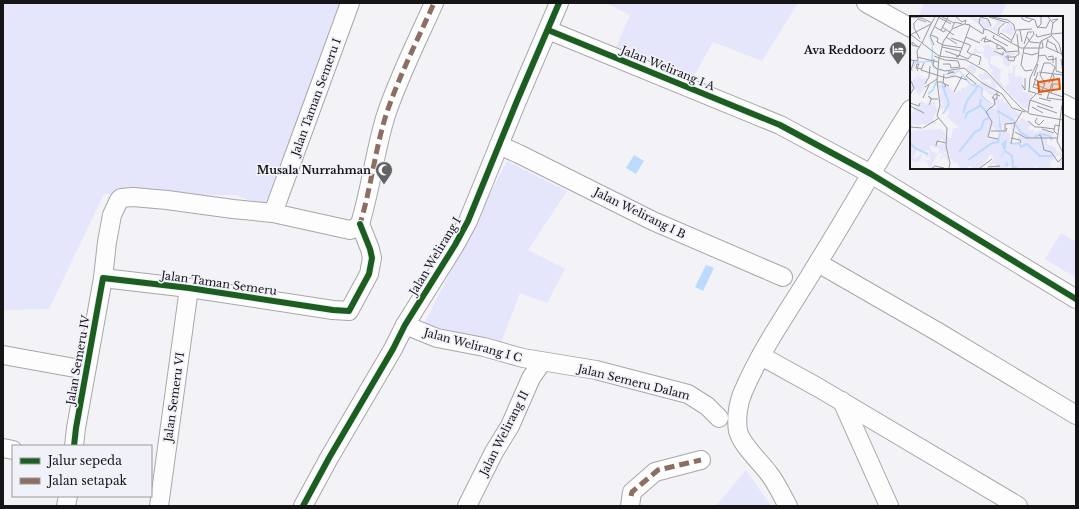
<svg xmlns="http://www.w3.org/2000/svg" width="1079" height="509" font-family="'Libre Baskerville',serif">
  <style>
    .green { fill: #e5e5fb }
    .water { fill: #bcdafd }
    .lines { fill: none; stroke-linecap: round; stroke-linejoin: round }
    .minor-casing { stroke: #a7a7a9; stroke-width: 20 }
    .minor { stroke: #fdfdfe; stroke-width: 18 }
    .quiet { stroke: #8d6e63; stroke-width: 5; stroke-dasharray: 10 5; stroke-linecap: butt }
    .cycleway-casing { stroke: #f1f1f9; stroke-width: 8 }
    .cycleway { stroke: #1b5e20; stroke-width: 6 }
    .labels { text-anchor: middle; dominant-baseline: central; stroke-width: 3.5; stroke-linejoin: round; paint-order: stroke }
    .poi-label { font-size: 11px; font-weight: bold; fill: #151518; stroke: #f1f1f9; text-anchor: end }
    .street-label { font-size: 11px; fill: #151518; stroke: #f1f1f9 }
    .inset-river { fill: none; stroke: #bcdafd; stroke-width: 2 }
    .inset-road { fill: none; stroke: #9a9a9e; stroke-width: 1 }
    .view { fill: #e8590c; fill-opacity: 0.15; stroke: #e8590c; stroke-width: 2 }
    .inset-edge { fill: none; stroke: #151518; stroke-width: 2 }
  </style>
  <rect width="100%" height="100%" fill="#f3f3f7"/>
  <g class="green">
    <polygon points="3,3 342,3 264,206 236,195 104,194 49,309 3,310"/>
    <polygon points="606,3 798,3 762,61 713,42 691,81 613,54 630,15"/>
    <polygon points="924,3 1007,3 1000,17 918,17"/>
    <polygon points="507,161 567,191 528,250 565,269 547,303 520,293 501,343 424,324"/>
    <polygon points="1061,233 1076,242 1076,278 1045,259"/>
    <polygon points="746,470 771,506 716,506"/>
  </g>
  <g class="water">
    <polygon points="634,155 644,161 636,174 626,168"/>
    <polygon points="706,265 714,268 703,291 695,287"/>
  </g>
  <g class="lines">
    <defs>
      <g id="minor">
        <polyline points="866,3 911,28"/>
        <polyline points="548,30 780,125 871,174 1076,299"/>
        <polyline points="1062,103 1076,110"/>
        <polyline points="499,145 519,154 653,221 783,277"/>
        <polyline points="273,213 350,3"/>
        <path d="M360 224C371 188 375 150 386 115 399 76 418 39 434 3"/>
        <polyline points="818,263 938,332 1076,415"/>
        <polyline points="103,278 189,288 333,310 349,311 369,274 372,258 370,249 360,224"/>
        <polyline points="405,325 437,338 484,347 523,358 596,370 688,394 707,406 719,418"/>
        <polyline points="3,355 86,370"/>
        <polyline points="761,356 819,388 1018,506"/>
        <polyline points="842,401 889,506"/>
        <polyline points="74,446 76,428 103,278 107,242 112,215 119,200 121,198 133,197 167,200 233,209 273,213 350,230 355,228 360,224"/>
        <polyline points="3,448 13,450"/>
        <polyline points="66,506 68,496"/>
        <polyline points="159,506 189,288"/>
        <polyline points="303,506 329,458 393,349 405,325 455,245 468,221 517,101 559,3"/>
        <polyline points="467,506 494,452 510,426 531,378 542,362"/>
        <polyline points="630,506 632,492 655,472 701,460"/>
        <path d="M788 506C782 496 777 484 770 475 761 462 742 446 738 431 736 419 738 403 743 392 762 347 792 306 817 264 849 213 878 160 911 109"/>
      </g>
    </defs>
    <use href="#minor" class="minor-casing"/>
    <use href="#minor" class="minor"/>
    <g class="quiet">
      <path d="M361 227 360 224C371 188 375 150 386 115 399 76 418 39 434 3"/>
      <polyline points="631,496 632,492 658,470 701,460"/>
    </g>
    <defs>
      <g id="cycleway">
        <polyline points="548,30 780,125 871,174 1076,299"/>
        <polyline points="74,446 76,428 103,278 189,288 333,310 349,311 369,274 372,258 370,249 360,224"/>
        <polyline points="303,506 329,458 393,349 405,325 455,245 468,221 517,101 559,3"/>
      </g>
    </defs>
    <use href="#cycleway" class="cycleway-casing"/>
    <use href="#cycleway" class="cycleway"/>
  </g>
  <defs>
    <symbol id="hotel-pin" viewBox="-11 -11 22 30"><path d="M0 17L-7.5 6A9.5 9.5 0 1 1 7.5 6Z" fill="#636366" stroke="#f1f1f9"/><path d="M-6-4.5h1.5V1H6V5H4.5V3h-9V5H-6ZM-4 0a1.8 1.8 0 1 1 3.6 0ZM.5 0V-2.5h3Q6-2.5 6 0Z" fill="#fff"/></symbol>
    <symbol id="mosque-pin" viewBox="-11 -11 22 30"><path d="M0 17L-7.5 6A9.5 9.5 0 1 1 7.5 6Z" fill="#636366" stroke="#f1f1f9"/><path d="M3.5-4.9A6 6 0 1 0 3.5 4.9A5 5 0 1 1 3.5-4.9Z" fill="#fff"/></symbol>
  </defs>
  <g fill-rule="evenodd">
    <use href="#hotel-pin" x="888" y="40" width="20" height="27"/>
    <use href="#mosque-pin" x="374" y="160" width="20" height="27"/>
  </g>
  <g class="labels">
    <g class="poi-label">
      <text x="885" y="50">Ava Reddoorz</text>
      <text x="371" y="170">Musala Nurrahman</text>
    </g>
    <g class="street-label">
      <text transform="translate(668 68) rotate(22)">Jalan Welirang I A</text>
      <text transform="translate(316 97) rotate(-70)">Jalan Taman Semeru I</text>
      <text transform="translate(640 213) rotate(26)">Jalan Welirang I B</text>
      <text transform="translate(435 256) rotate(-59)">Jalan Welirang I</text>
      <text transform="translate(219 283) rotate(8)">Jalan Taman Semeru</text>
      <text transform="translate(473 345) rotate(15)">Jalan Welirang I C</text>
      <text transform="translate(78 360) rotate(-80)">Jalan Semeru IV</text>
      <text transform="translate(634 382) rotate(14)">Jalan Semeru Dalam</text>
      <text transform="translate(174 397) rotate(-82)">Jalan Semeru VI</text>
      <text transform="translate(504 433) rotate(-63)">Jalan Welirang II</text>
    </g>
  </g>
  <g transform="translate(910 16)">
    <rect width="153" height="153" fill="#f3f3f7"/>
    <path d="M59 1 74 3V6L77 3 82 13 87 7 85 5H93L94 7 88 10 86 16 77 11 72 17 68 13 72 15V11ZM98 8H102L104 13 102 20 91 15 89 17ZM79 28 80 31 88 34H82L87 38 92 35 106 38 95 41 102 46 98 51 93 48V42L86 39 81 41 80 47 91 54 90 65 95 71 99 66 98 57H103V50L108 49 105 52V61L111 60 113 63V76L123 78 119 92H114L85 63 81 57 84 53H79L78 43 74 41 73 37 63 38 65 31 68 35 75 36 73 30ZM60 48 78 58 95 76 87 69 85 72 92 78 81 72V74L75 72 85 76 82 80 73 73 72 81 83 87V81H90H87L91 85 92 81 94 88 96 85 100 92 110 98V102L105 101V104L109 105 112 102 122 109 118 111 120 115 123 113 125 116 131 114 143 118 142 124 137 120V128L146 132 148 138 150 135 153 139 152 152H146L151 148 147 146 151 143 150 139 144 142 145 145 142 144 139 149 143 151 139 152H127L126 149 125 152H100L101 150 95 152 98 146 91 142 95 136V132H92L94 136 91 141 97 146 94 152H86L85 147 78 151 84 142 81 138 70 152H63L60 149 57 152H50L47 146 50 144 45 147 39 141 41 139 37 135 33 137 37 138 38 145 34 140 31 144 30 141 34 138 28 137 29 133 20 129 21 135 28 138 20 152 16 145 4 146 0 143V115L31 113 36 118V126H33L32 122 25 129 34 128 36 132 37 121 41 122 43 113 49 111 37 101 39 96 35 92 29 93 25 98 23 104 27 108H10L8 111 4 107 2 111 0 108 3 105 0 106V99L5 95 2 93H7L4 88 10 89 11 85 19 89 25 85 26 94 34 88 29 84 31 75 26 69 28 67 35 72 37 69 45 77 49 74 51 76V71L57 73 56 71 60 68 65 70 66 66 72 69 71 65H75L81 69V63L70 64V60L68 62 69 58H74L73 55 67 53 64 58 60 57 56 53ZM76 84 86 91 89 95 91 102 92 113 94 107 101 109 102 116 105 110 110 118 117 121 108 120 109 124 113 126 112 129 110 125 107 128 100 126V118L94 113 91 116 88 96ZM81 109 90 118 89 123H77ZM7 134 20 135 19 138 14 136 15 141 19 140 21 144 8 145 12 142V137L3 143ZM6 59 9 62 12 59 11 64 17 61 14 74 9 79 5 73 0 76V66L5 62 8 65Z" fill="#e5e5fb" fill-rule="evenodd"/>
    <path d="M27 1 18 19 23 29V50L35 56 38 60 42 59 46 55 49 54 56 61 61 68 68 69 73 72 72 79 89 95 92 115 97 123 95 136 91 142 98 146 97 152 96 150 94 152 97 146 91 141 94 135 91 128 97 123 89 111V100L86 92 71 80V72L60 69 49 55 42 60H37L35 56 23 52 21 46 6 47 1 58 5 46 21 44 22 30 18 19Z" fill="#bcdafd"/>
    <path class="inset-river" d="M32 68 39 88 33 98M18 78 23 74 26 66M71 83 70 89 79 99M88 95 104 105M53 97 57 85 68 70M55 103 57 97 70 90M106 109 111 117 119 121M124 121 131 118 140 120 142 124M0 127 6 133 18 138M102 128 109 127 111 131 117 128 130 140H142M95 135 102 140 103 151 107 152M49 136 65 116 71 113 74 104 79 102M58 144 82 127 88 126 90 117"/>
    <path class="inset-road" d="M0 1 12 2 22 7M28 1 41 8M32 1 44 7M46 1 52 6 56 4 55 8M70 1 78 3 81 10M79 1 99 7M82 1 98 4 104 9 105 15M112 1V3L119 6 123 3M115 1 125 4 127 11M138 1 143 7 141 19 149 28 153 43M70 2 69 7 74 13M142 4 148 3 143 7M4 7V12L10 23M4 7 8 3 16 6M59 9 73 18M25 11 34 16 36 13M32 11 44 19M127 11 136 12 140 4M42 12 45 6 52 8M127 12 131 8V1M31 14 38 1M106 14 122 13M110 14 112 26M0 18 29 40 56 44 76 55 111 92 120 98 153 104M73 18 74 13 78 14 111 32H129L131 25 141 20M88 18 89 12 95 7M126 18 127 21 140 18M141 18 153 17M0 19 21 8 25 1M21 19 28 22 27 26 33 29M84 19 83 22 98 30M89 19 91 17 101 24M76 20 74 26 81 25M36 21 47 28M56 21 70 27M117 21 120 26 130 27M41 22 60 29M138 23 136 31 152 38M71 25 73 22 81 25 94 32 96 36M138 25 145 29 148 37M101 26 106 15M12 27 21 8M87 28V33L92 32 96 36 108 35M114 28 118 16H122M24 29 20 20 29 1M33 29 52 32M61 29 57 36 61 38M7 30 2 26V29L9 31M32 31 50 35M35 35 49 40M84 35 93 39V36M114 37 122 39 128 37M49 39 58 43 62 38 71 41 69 49M98 39V44L104 45 105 41M24 40 35 44 48 45 50 51M30 40 33 26 42 13 54 8 60 9M128 40 135 39 138 44 146 43M7 41 28 46M29 41 27 65 30 89 27 100 37 112 36 130 40 147 39 152M46 41 49 40 60 10M95 41H105L109 38 107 18M138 41 143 40V47M146 41V55L153 57M24 43 23 49 28 54M151 43 153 57M0 44 8 45 7 35 11 28M14 47 11 54 36 62 45 60 57 64M134 47H140L145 51 139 67M33 48H40L41 52 50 51M29 53 35 55 54 52 72 67 92 78 102 92 115 96M122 54 115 55 111 49 114 32 124 18 123 15M8 55 7 53V52L9 48H7L6 52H7L12 53M128 56 123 71 153 81M129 56 153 59M0 57 4 45M59 57 56 60 66 68M34 58 33 67 39 70M37 58 44 56H38M124 60 128 48M124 63 135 68M27 66H32L36 70 34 71M15 68 19 61 20 50M124 68 139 74M112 69 115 74V62M15 71 27 63M118 75 132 79M119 75 120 62 128 45 129 32H133L132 25M132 75 135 67 130 59 134 47M44 76 52 60M141 77 143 68H148M0 79 4 72 1 65M13 82 19 69M84 82H82L85 78 90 80M129 82 141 85M137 82 153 84M137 83 144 61 143 58M120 84 143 92M0 87 9 90 10 87M19 89 21 84V82L18 80 21 83H28M152 89 147 125 153 137M0 90 14 97M127 90 147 97M81 91 76 96 82 106 78 121 88 123M122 91 133 97M81 92 85 88 84 83H87V75M118 96 120 84 127 77M127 102 125 106 129 109 134 104M118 105 125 111H129M0 111 12 112M129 111 144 113M13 112 29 102M132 113 144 117M95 114V108L105 107M81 115H96L97 112M105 116 116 122H147M129 119 131 120 134 134 141 136 148 146 153 141M148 119 144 115 145 109 150 110M101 122 110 124 111 127M101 128 105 107 112 96M26 130 27 125 36 127M78 151 90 150M22 152 25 150 34 152M70 152 82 143"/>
    <path class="view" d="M149 63 150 73 129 76 128 66Z"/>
    <rect width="153" height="153" class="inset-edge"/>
  </g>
  <rect width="1079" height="509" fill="none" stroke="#151518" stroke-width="8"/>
  <rect x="12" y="445" width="140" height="52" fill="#f1f1f9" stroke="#99999f"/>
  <rect x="20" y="458" width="20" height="6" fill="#1b5e20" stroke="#99999f"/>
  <text x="48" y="465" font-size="12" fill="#151518">Jalur sepeda</text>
  <rect x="20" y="478" width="20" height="6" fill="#8d6e63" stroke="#99999f"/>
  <text x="48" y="485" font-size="12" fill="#151518">Jalan setapak</text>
</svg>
